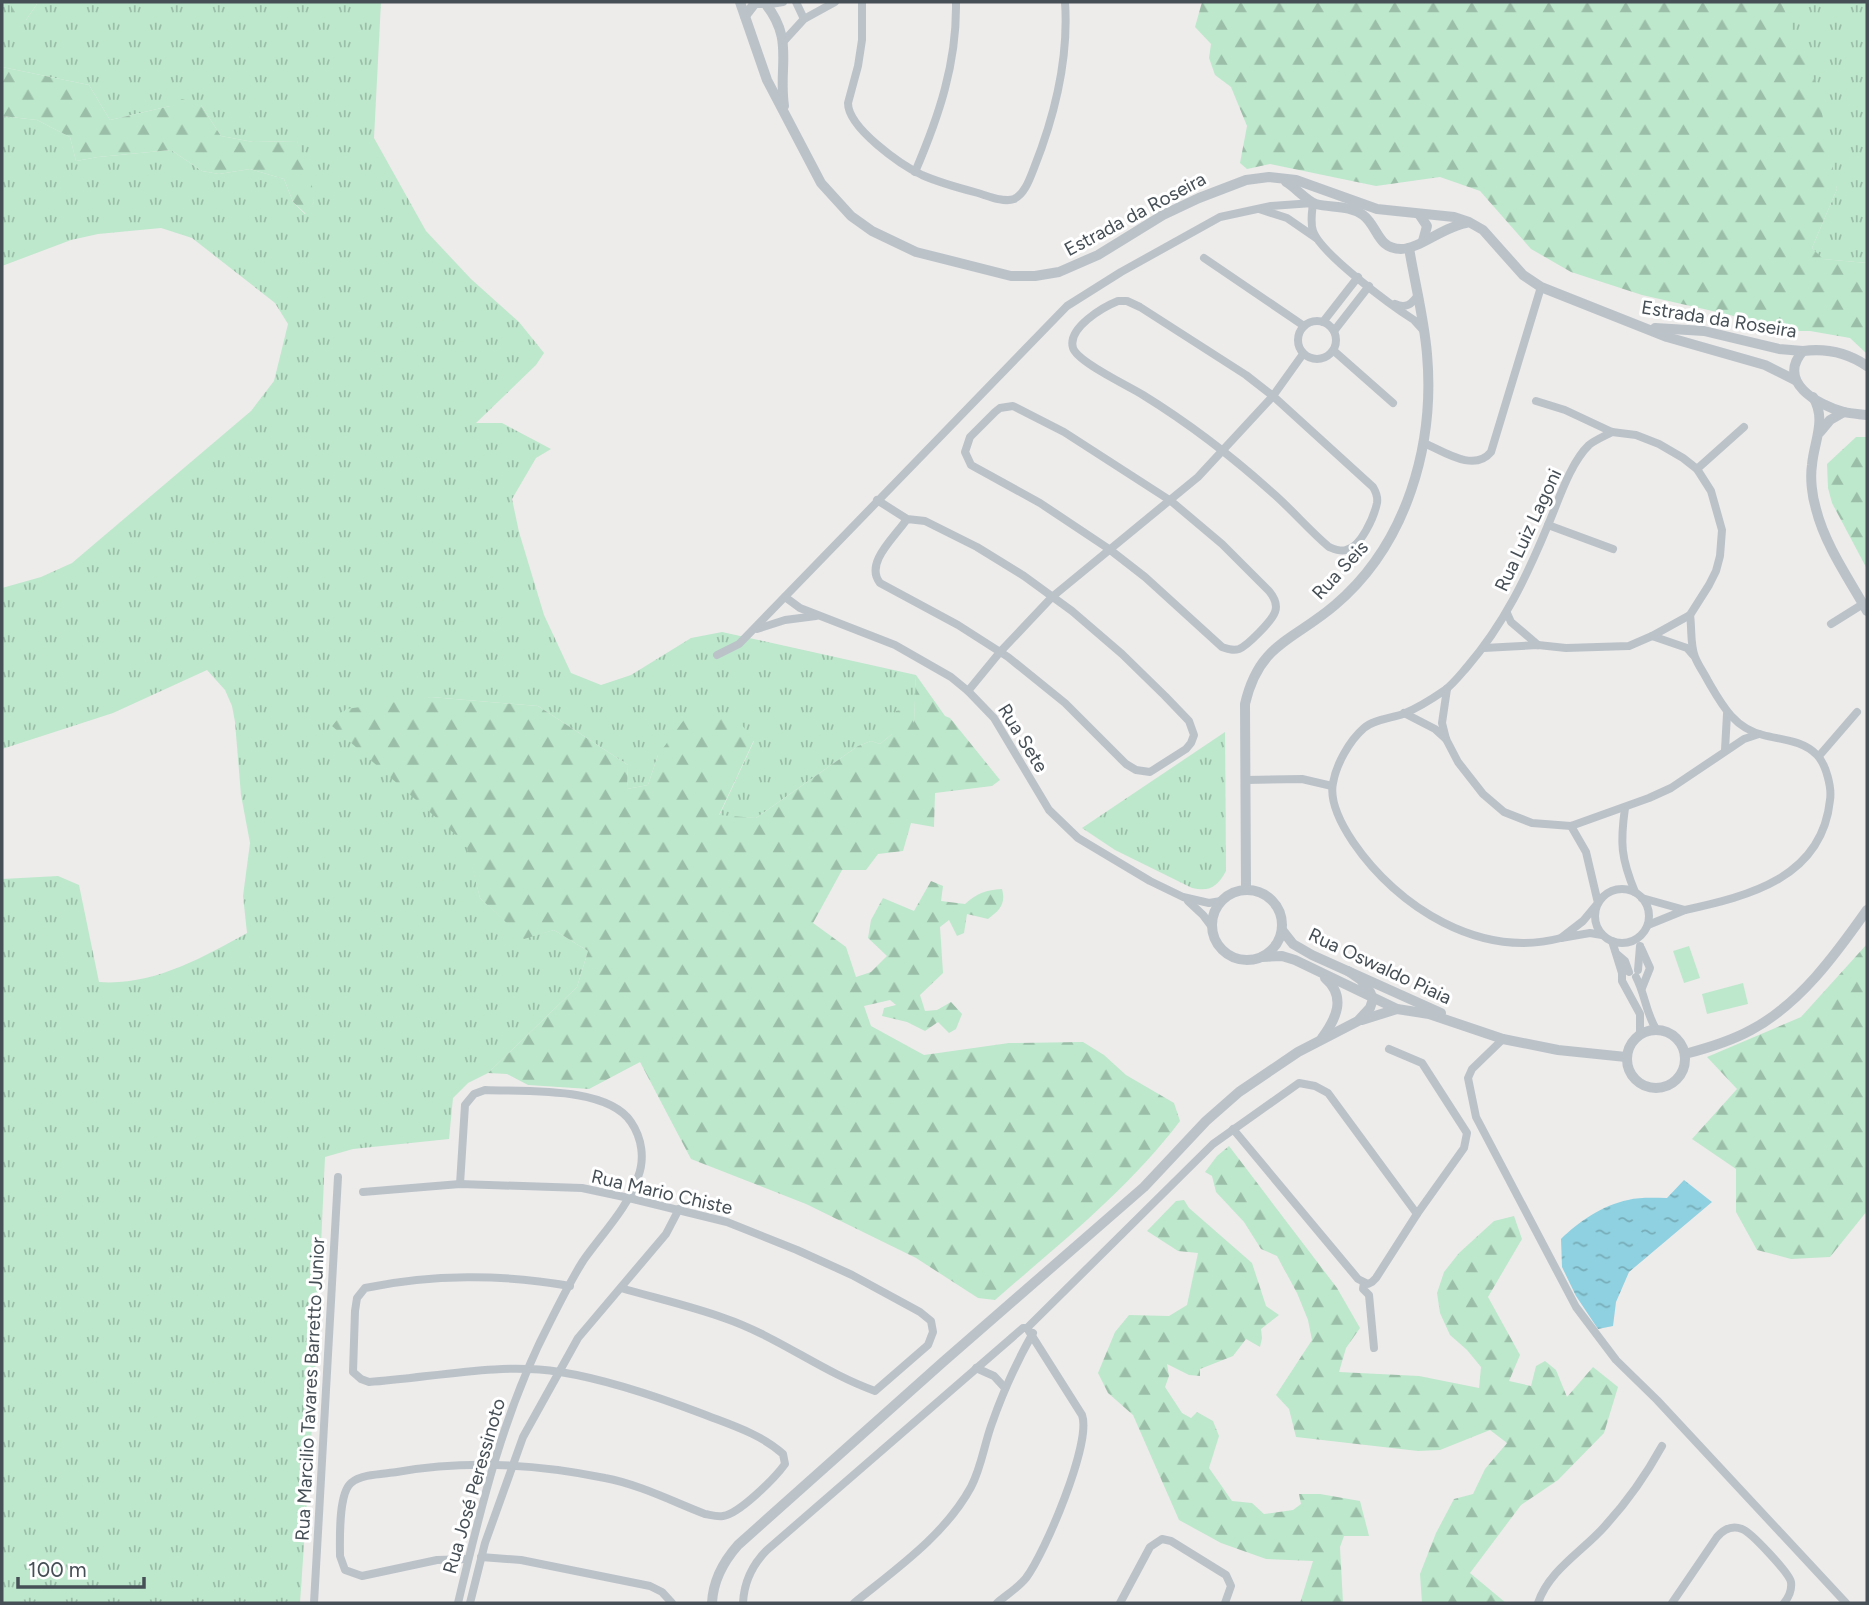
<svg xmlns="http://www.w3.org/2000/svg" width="1869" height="1605" font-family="Figtree,sans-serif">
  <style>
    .grass { fill: url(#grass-tufts) }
    .forest { fill: url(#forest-firs) }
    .park { fill: #bde8cc }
    .water { fill: url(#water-ripples) }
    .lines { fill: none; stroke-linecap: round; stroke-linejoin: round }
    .minor { stroke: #bbc3c9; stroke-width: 8 }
    .tertiary { stroke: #bbc3c9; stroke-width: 10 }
    .labels { text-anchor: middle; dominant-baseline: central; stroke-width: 6; stroke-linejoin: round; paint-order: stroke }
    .street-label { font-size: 19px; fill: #464f56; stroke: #fff }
  </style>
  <defs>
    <pattern id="grass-tufts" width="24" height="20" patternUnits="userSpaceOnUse" patternTransform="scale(1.75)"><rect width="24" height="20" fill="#bde8cc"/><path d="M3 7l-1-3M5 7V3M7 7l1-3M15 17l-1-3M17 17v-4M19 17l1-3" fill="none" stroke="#9bbea8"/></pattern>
    <pattern id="forest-firs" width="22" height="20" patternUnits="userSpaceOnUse" patternTransform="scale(1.75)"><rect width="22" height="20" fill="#bde8cc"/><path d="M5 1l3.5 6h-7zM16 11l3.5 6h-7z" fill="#9bbea8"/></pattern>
    <pattern id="water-ripples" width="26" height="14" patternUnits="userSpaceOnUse" patternTransform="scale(1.75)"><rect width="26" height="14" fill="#8fd1e0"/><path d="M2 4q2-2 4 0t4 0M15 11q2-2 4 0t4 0" fill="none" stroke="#77acb8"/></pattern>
  </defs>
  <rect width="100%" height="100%" fill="#eeebeb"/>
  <g class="grass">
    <path d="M2 2H11L12 20H26L37 4V2H381L374 138 426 231 471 279 519 322 544 353 536 365 476 423H502L551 449 536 458 512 499 519 532 544 615 571 673 601 685 631 675 691 638 722 632 916 675 914 725 892 734 880 744 871 741 858 746 756 818 719 816 754 741 658 755 648 785 627 789 628 765 538 706 431 697 333 726 467 844 480 898 524 938 554 930 588 951 577 987 488 1073 468 1083 453 1098 449 1139 353 1149 325 1157 314 1397 300 1603H2V879L58 876 79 885 99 982C152 986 202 958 247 933L243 896 250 843 241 795 235 722 232 706 225 690 207 670 113 713 2 749V588L41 577 72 563 251 411 274 381 288 324 275 303 192 238 161 228 98 234 71 240 2 266V116L37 120 70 137 76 161 98 157 171 150 202 171 219 174 250 169 284 179 293 202 305 214 314 202 297 141 253 142 221 136 201 105 170 106 110 120 89 85 2 67Z"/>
    <polygon points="1781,2 1867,2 1867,263 1822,259 1812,248 1837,189"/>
    <path d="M1225 732 1226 871C1217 887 1210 892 1192 888L1115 850 1082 828Z"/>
  </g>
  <g class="forest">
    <polygon points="11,2 37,2 37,4 26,20 11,20"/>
    <polygon points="1202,2 1781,2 1816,83 1837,189 1812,248 1823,259 1867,263 1867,354 1850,338 1810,331 1780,331 1730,315 1642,295 1571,272 1531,249 1480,191 1440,177 1376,186 1270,164 1247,169 1240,163 1247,126 1231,87 1215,75 1209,58 1211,44 1195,27"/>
    <polygon points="2,67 89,85 110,120 170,106 182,99 201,105 221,136 253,142 297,141 311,178 314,202 306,214 293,202 284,179 250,169 219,174 202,171 171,150 98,157 76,161 70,137 37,120 2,116"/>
    <polygon points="1856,437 1867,437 1867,569 1832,503 1828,488 1827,464"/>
    <path d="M916 675 945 716 950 718 1000 780 992 786 935 793 934 827 911 823 903 851 878 854 866 870H842L813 923 846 947 856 977 871 972 887 956 868 938 871 920 883 898 914 911 931 881 943 886 941 901 965 904C977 893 986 890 1002 889 1006 904 1000 910 988 919L967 914 964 933 957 936 949 920 940 927 943 973 920 995 925 1011 937 1010 951 1002 962 1014 956 1029 949 1033 938 1022 925 1031 907 1022 882 1016 884 1008 896 1005 890 1000 864 1006 871 1026 924 1055 1009 1043 1083 1042 1104 1055 1126 1075 1174 1103 1180 1121C1128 1190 1059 1244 995 1300L978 1298 916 1258 806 1204 691 1159 640 1062 589 1089 528 1085 507 1074 488 1073 577 987 588 951 554 930 524 939 480 898 466 844 332 726 346 709 431 697 538 706 628 765 627 789 648 785 658 755 689 713 737 719 754 740 719 815 756 818 858 746 871 741 880 744 892 734 896 711 907 709 914 723Z"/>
    <polygon points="1867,944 1867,1211 1830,1257 1791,1259 1757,1250 1736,1212 1736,1169 1692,1139 1737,1089 1707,1057 1801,1017"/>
    <polygon points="1229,1146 1337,1288 1360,1328 1346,1348 1339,1372 1419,1376 1479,1388 1481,1367 1467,1350 1450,1335 1440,1313 1437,1293 1444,1272 1459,1253 1494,1221 1514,1216 1522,1239 1488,1297 1520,1355 1509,1381 1531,1386 1536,1366 1545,1361 1556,1370 1567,1397 1593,1367 1618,1387 1604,1433 1558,1480 1521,1505 1470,1573 1506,1603 1422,1603 1420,1574 1436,1533 1454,1499 1473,1494 1485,1469 1507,1443 1490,1430 1440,1450 1418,1451 1296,1437 1289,1409 1276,1395 1312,1340 1308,1320 1297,1293 1277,1256 1261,1249 1244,1222 1216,1192 1212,1176 1205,1172 1217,1156"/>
    <polygon points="1184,1200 1189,1208 1252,1263 1266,1306 1279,1315 1261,1329 1262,1338 1260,1347 1246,1339 1233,1356 1200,1369 1200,1376 1189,1375 1167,1364 1169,1376 1165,1387 1182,1413 1191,1418 1197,1412 1213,1421 1219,1436 1209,1468 1232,1501 1252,1503 1264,1514 1293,1510 1301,1504 1299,1494 1320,1494 1360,1501 1369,1536 1344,1536 1340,1547 1343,1603 1300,1603 1313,1561 1266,1559 1221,1543 1179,1520 1133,1415 1108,1393 1098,1373 1115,1332 1129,1315 1169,1316 1187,1305 1198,1253 1178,1251 1147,1231 1176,1201"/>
  </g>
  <g class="park">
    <polygon points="1689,946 1700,978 1684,983 1673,951"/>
    <polygon points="1743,983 1748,1004 1707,1014 1702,994"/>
  </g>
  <path class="water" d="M1684 1180 1712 1202 1629 1272 1616 1302 1613 1326 1598 1329 1576 1296 1562 1267 1561 1239C1578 1222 1603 1205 1628 1200 1640 1197 1654 1198 1667 1198Z"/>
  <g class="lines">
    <g class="minor">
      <polyline points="796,2 804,19"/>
      <path d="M862 2V40L858 66 848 103C848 128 901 165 922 175 940 183 959 188 978 193 988 196 1004 203 1014 199 1025 194 1030 178 1034 168 1055 115 1069 60 1065 2"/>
      <polyline points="764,3 771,4 783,2"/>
      <polyline points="783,42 804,19 835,2"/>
      <path d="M915 172C939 116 957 63 956 2"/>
      <polyline points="1259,209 1287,218 1316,238"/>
      <polyline points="1204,258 1304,326"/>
      <path d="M1118 301H1127L1140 307 1246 375 1273 396 1373 487C1376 492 1378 497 1377 503 1374 517 1361 547 1346 550 1340 552 1334 549 1329 547 1310 531 1294 512 1275 495 1234 458 1190 424 1143 395 1129 386 1077 362 1073 348 1067 328 1103 307 1118 301Z"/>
      <path d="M1395 304C1406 309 1412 304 1418 295"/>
      <circle cx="1317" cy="340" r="19"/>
      <polyline points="1323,322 1358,277"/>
      <polyline points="1334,331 1369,286"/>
      <polyline points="1334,351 1393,403"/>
      <path d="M1013 406 1064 432 1171 501 1222 544 1269 591C1274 597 1278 604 1275 612 1272 621 1247 646 1239 649 1233 651 1228 649 1222 647L1145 577 1109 549 1040 503 971 465 965 452 970 437 995 412 1000 408Z"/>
      <path d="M1424 443C1443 451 1474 473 1491 452L1541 287"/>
      <polyline points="1697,469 1744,427"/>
      <path d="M877 500 907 519 925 521 977 547 1024 576 1072 611 1122 654 1165 696 1189 721 1194 735 1191 743 1186 749 1150 772 1136 770 1126 764 1065 703 1008 657 958 625 880 583C864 563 895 537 907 519"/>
      <polyline points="1548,525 1613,549"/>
      <polyline points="785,597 800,608 895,645 951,677 968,691 994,718 1049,810 1078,838 1150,881 1183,897 1209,903 1221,901"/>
      <polyline points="1507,613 1511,622 1538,645"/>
      <polyline points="1831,624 1863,604"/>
      <polyline points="757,629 785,620 816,616"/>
      <polyline points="1652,636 1687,648 1693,655"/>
      <polyline points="1484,648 1538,645 1566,648 1629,646 1652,636 1690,615 1709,585 1716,571 1720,556 1722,530 1711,491 1697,469 1683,458 1659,444 1636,435 1612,432 1565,410 1536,401"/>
      <path d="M717 655 739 644 1067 306 1121 272 1220 217 1271 206 1313 203C1312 212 1310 222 1313 231 1321 254 1392 306 1414 320L1424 331"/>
      <polyline points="1447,689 1442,723 1446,739 1458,762 1483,794 1504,812 1532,823 1571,826 1649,798 1671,788 1744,739 1759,734"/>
      <polyline points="968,691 1000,652 1052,597 1198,477 1273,396 1303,354"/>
      <polyline points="1404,713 1435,729 1446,739"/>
      <polyline points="1725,750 1727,714"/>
      <polyline points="1819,756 1857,712"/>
      <polyline points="1246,780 1302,779 1332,786"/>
      <path d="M1625 808C1620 843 1621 858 1635 892"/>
      <polyline points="1571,826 1586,852 1598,903 1583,921 1561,938 1590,933 1602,935"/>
      <circle cx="1622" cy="916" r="27"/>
      <polyline points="1642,898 1685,910 1648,925"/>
      <polyline points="1188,901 1203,915 1212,927"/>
      <path d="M1685 910C1749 896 1822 878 1830 800 1832 788 1826 764 1817 755 1802 740 1782 740 1763 735 1734 728 1722 705 1708 681 1704 673 1698 665 1695 657 1690 645 1692 628 1690 615"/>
      <path d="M1561 938C1480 959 1398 908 1353 842 1343 827 1329 802 1333 783 1336 765 1349 741 1364 728 1373 720 1392 718 1403 714 1418 708 1432 699 1445 690 1453 684 1460 675 1467 667 1504 624 1526 578 1548 525 1558 502 1570 463 1589 445 1595 440 1605 436 1612 432"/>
      <polyline points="1612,941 1622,973 1622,981 1640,1014 1640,1033"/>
      <polyline points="1641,948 1650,968 1642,988"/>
      <polyline points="1618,955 1625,961 1629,972"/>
      <polyline points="1638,970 1640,946"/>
      <path d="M1636 977C1645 994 1646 1013 1656 1029"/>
      <polyline points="1503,1039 1472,1069 1468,1078 1476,1117 1576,1307 1616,1360 1657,1400 1846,1603"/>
      <polyline points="1233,1129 1358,1279 1368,1284 1372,1282 1376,1278 1417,1214"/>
      <path d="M363 1192 460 1184 582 1188 629 1198 727 1222 797 1250 852 1275 920 1312 931 1321 933 1332 928 1345 875 1391C822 1372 777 1336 724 1318 691 1306 655 1298 621 1288"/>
      <polyline points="1364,1283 1363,1289 1369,1295 1374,1348"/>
      <polyline points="1027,1328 1213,1144 1299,1083 1315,1086 1328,1093 1417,1214 1464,1148 1467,1133 1422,1063 1389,1049"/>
      <polyline points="976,1368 994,1376 1005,1388"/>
      <polyline points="481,1557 521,1560 650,1586 662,1592 672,1603"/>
      <path d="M468 1559 437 1560 362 1576 345 1570 340 1556C340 1540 338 1494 351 1483 361 1474 384 1474 397 1472 466 1460 537 1464 605 1478 638 1484 674 1502 705 1514 711 1515 717 1517 723 1516 739 1514 775 1478 785 1464L783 1454C761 1434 731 1425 703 1414 661 1398 604 1379 560 1372 499 1362 430 1378 369 1382L361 1379 353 1372 355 1311 357 1298 365 1288C431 1274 504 1274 570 1286"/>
      <polyline points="314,1603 338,1177"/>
      <path d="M458 1603C481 1506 504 1410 550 1322 560 1302 571 1280 583 1261 601 1235 628 1208 638 1177 645 1159 642 1138 631 1122 607 1086 524 1092 485 1090L474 1094 465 1105 460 1184"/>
      <polyline points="470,1603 485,1543 523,1437 578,1338 666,1234 679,1209"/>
      <path d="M743 1603C744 1582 752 1565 767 1550L1023 1328H1027L1082 1415C1092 1442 1045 1553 1026 1578 1018 1588 1006 1595 997 1603"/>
      <path d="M854 1603C896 1569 945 1535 971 1487 981 1468 984 1446 991 1426 1002 1394 1016 1363 1033 1333"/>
      <polyline points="1120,1603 1150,1547 1162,1539 1171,1541 1226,1575 1231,1586 1225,1603"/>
      <path d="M1538 1603C1549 1570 1583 1551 1605 1526 1627 1502 1646 1475 1662 1446"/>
      <path d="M1672 1603 1717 1537C1724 1529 1732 1525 1742 1529 1751 1532 1789 1573 1791 1582 1792 1590 1789 1597 1784 1603"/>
    </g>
    <g class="tertiary">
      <polyline points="740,2 767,80 821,183 851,216 872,231 916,252 1011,276 1035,276 1059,272 1098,255 1163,215 1199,198 1246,180 1269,177 1296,180 1377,209 1454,217 1469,222 1483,230 1523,275 1541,287 1667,337 1765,365 1795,380"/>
      <path d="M764 2C795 39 778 65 784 106"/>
      <polyline points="745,16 755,3 764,3"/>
      <path d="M1286 182C1295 187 1308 202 1316 204 1331 208 1349 205 1363 215 1378 226 1377 249 1401 249 1419 249 1443 227 1466 223"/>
      <polyline points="1419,214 1427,226 1423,241"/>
      <polyline points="1655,328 1704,331 1779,349 1803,351"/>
      <path d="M1867 366C1848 353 1826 348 1803 351 1776 381 1817 405 1844 412 1852 414 1860 414 1867 415"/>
      <path d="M1813 397C1827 420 1814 441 1812 465 1810 478 1812 496 1816 509 1825 545 1849 579 1867 611"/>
      <polyline points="1820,432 1830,420 1844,412"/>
      <circle cx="1247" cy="925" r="35"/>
      <path d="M1246 890 1245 704C1259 643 1293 641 1335 605 1407 544 1435 445 1427 354 1424 318 1415 284 1409 248"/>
      <polyline points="1282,930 1293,944 1312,955 1441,1013"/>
      <polyline points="1262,957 1282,956 1295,960 1397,1009 1429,1014 1503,1039 1558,1050 1626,1057"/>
      <polyline points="1362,1020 1397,1009"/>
      <circle cx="1656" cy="1059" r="29"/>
      <path d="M1322 1038C1336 1019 1347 997 1325 978"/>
      <path d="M1685 1054C1708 1048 1731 1041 1751 1030 1800 1004 1836 954 1867 910"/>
      <path d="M712 1603C713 1581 723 1562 738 1545L943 1362 1144 1187 1206 1121 1239 1092 1298 1052 1358 1021 1370 1008 1373 999 1370 992 1361 980 1348 971"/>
    </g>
  </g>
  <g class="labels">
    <g class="street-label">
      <text transform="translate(1135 214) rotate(-28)">Estrada da Roseira</text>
      <text transform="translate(1719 319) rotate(9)">Estrada da Roseira</text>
      <text transform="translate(1528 530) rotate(-65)">Rua Luiz Lagoni</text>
      <text transform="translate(1340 570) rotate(-47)">Rua Seis</text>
      <text transform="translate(1023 738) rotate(58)">Rua Sete</text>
      <text transform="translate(1380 966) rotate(25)">Rua Oswaldo Piaia</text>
      <text transform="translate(662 1192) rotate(13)">Rua Mario Chiste</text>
      <text transform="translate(310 1389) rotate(-87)">Rua Marcilio Tavares Barretto Junior</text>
      <text transform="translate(474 1486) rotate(-74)">Rua José Peressinoto</text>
    </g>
  </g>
  <rect width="1869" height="1605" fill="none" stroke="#464f56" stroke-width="7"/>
  <path d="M18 1577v10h126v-10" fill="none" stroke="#464f56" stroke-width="3.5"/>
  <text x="28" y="1577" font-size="21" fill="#464f56" stroke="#ffffff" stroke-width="5" paint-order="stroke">100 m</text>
</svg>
